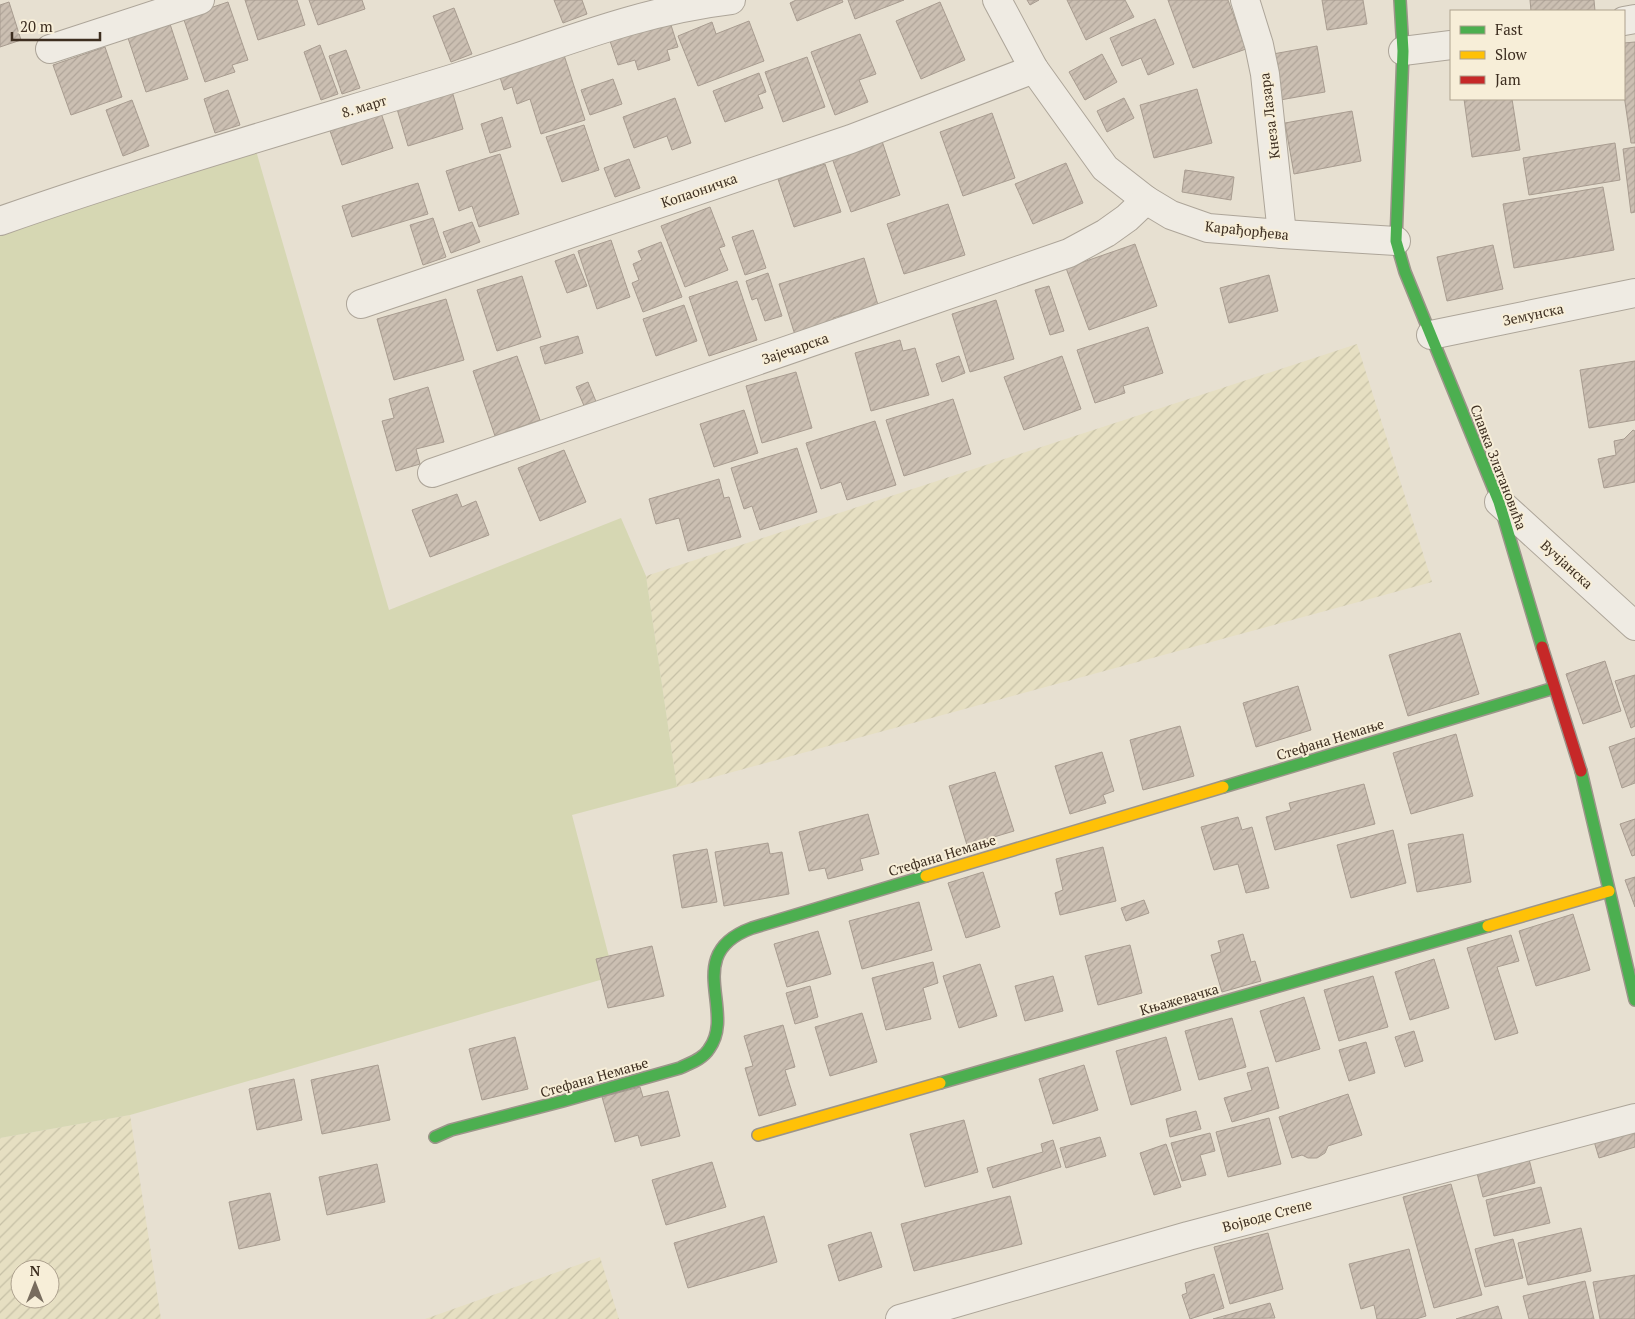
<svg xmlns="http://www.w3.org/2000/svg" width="1635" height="1319" font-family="'PT Serif',serif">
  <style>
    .farmland { fill: url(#farmland-furrows); fill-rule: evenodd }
    .grass { fill: #d6d7b3 }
    .building { fill: url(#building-hatch); stroke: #a89c90 }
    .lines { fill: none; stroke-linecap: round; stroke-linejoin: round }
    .street-casing { stroke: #ada599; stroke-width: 30 }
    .fast-casing { stroke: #9c958a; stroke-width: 14 }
    .slow-casing { stroke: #9c958a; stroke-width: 14 }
    .jam-casing { stroke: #9c958a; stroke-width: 14 }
    .street { stroke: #efebe3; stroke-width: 28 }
    .fast { stroke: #4caf50; stroke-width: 11 }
    .slow { stroke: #ffc107; stroke-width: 11 }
    .jam { stroke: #c62828; stroke-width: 11 }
    .labels { text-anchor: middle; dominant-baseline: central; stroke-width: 4; stroke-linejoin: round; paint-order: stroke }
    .street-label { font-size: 14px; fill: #3d2e20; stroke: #f7eed8 }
  </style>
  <defs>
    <pattern id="farmland-furrows" width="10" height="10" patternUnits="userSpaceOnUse" patternTransform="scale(1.25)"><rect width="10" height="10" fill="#e6dfc2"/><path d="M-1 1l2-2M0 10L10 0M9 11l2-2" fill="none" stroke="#c6c0a6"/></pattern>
    <pattern id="building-hatch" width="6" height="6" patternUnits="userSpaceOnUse" patternTransform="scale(1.25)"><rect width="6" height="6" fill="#cbbfb2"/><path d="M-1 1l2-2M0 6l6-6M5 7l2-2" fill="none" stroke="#afa499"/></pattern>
  </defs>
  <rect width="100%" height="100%" fill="#e7e0d1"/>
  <g class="farmland">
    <polygon points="1357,344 1432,582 677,787 646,576"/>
    <path d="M130 1115 161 1319H0V1138ZM20 1269H50V1299H20Z"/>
    <polygon points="600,1257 619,1319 425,1319"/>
  </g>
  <polygon class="grass" points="250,130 389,610 621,518 646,576 677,787 572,815 614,976 130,1115 0,1138 0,206"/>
  <g class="building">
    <polygon points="245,0 297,0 305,25 258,40"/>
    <polygon points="309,0 362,0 365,9 318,25"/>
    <polygon points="554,0 582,0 587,14 563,23"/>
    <polygon points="796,0 842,0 843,2 797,21 790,3"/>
    <polygon points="848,0 904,0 855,19"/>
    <polygon points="1027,0 1039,0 1030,5"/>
    <polygon points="1067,0 1125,0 1134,17 1086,40"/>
    <polygon points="1168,0 1228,0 1246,49 1193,68"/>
    <polygon points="1322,0 1363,0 1367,24 1327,30"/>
    <polygon points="1530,0 1594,0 1595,11 1531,11"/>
    <polygon points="9,2 21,40 0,47 0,5"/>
    <polygon points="228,2 248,60 232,65 235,72 205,82 183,17"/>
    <polygon points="940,2 965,60 921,79 896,21"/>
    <polygon points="454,8 472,54 451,62 433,16"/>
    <polygon points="1155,19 1174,64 1148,75 1141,58 1122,66 1110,38"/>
    <polygon points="749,21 764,61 698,86 678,36 712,22 716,34"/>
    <polygon points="670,22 678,47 667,50 670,60 638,70 635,60 618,65 610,41"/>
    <polygon points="170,24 188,79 146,92 128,38"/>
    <polygon points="860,34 876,74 859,80 868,102 835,115 811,52"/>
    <polygon points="1635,42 1635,143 1631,143 1624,95 1624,43"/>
    <polygon points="320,45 338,94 321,100 304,52"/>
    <polygon points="1317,46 1325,92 1280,100 1273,54"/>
    <polygon points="105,47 122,97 71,115 53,65"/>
    <polygon points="346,50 360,88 342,94 329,56"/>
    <polygon points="563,52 585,120 541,134 530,99 517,104 512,87 504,90 499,74"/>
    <polygon points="1102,54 1117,82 1085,100 1069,72"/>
    <polygon points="807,57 825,107 783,122 765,72"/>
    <polygon points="759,73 766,92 758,95 763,108 725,122 713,91"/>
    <polygon points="613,79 622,104 590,115 581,90"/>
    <polygon points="1197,89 1212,143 1154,158 1140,105"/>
    <polygon points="228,90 240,125 215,133 204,99"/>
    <polygon points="452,91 463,129 408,146 397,109"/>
    <polygon points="675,98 691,143 672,150 667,136 634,148 623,117"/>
    <polygon points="1124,98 1134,118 1107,132 1097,111"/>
    <polygon points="1464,99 1512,99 1520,150 1472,157"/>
    <polygon points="132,100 149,146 123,156 106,110"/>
    <polygon points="380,110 393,148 342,165 329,128"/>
    <polygon points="1352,111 1361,161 1294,174 1285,123"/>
    <polygon points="992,113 1015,178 963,196 940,132"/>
    <polygon points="502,117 511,147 490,153 481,124"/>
    <polygon points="584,125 599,170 562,182 546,137"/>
    <polygon points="882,141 900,195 851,212 832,158"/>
    <polygon points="1615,143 1620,180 1529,195 1523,158"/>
    <polygon points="1635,147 1635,212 1631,213 1623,149"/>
    <polygon points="500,154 519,214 479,227 472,206 459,211 446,171"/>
    <polygon points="629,159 640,188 615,197 604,168"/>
    <polygon points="1066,163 1083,203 1033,224 1015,184"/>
    <polygon points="825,164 841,212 794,227 778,179"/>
    <polygon points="1185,170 1234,177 1231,200 1182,192"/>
    <polygon points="418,183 428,214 352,237 342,206"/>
    <polygon points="1603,187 1614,250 1514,268 1503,204"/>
    <polygon points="948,204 965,255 904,274 887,224"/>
    <polygon points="710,207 725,246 719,248 728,270 685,287 661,226"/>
    <polygon points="433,218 446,257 423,265 410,225"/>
    <polygon points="472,222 480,242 451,253 443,232"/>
    <polygon points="753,230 766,268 745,275 732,237"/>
    <polygon points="611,240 630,297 597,309 578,251"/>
    <polygon points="661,242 682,297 643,312 632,283 639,280 633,264 642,260 638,251"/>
    <polygon points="1135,244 1157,306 1089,330 1066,268"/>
    <polygon points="1493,245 1503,289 1447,301 1437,257"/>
    <polygon points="574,254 587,286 567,293 555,261"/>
    <polygon points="864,258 878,305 833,318 835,323 795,335 779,284"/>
    <polygon points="768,273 782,316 765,321 757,298 752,300 746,281"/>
    <polygon points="1269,275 1278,311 1229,323 1220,288"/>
    <polygon points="522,276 541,337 497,351 477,290"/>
    <polygon points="737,281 757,340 709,356 689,297"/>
    <polygon points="1049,286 1064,331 1050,335 1035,290"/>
    <polygon points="446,299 464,360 394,380 377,319"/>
    <polygon points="996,300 1014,359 970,372 952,314"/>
    <polygon points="684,305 697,341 656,356 643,319"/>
    <polygon points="1148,327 1163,373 1123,386 1125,393 1095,403 1077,350"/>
    <polygon points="578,336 583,353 545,364 540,347"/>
    <polygon points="900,340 903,351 915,348 929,395 871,411 855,353"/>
    <polygon points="517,356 540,420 495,436 473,371"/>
    <polygon points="959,356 965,373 942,382 936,364"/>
    <polygon points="1062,356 1081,409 1024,430 1004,377"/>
    <polygon points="1635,361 1635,420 1589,428 1580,370"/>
    <polygon points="796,372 812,428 762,443 746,386"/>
    <polygon points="588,382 597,404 585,408 576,387"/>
    <polygon points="428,387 444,442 416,449 420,464 396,471 382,421 394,418 389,399"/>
    <polygon points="953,399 971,454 904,476 886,420"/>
    <polygon points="744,410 758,453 714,467 700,424"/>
    <polygon points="875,421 896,485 847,500 841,482 821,489 806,443"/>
    <polygon points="1633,430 1635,431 1635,482 1604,488 1598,459 1616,455 1614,441 1624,439"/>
    <polygon points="797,448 817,512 760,530 752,506 744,509 731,468"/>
    <polygon points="564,450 586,502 540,521 518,468"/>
    <polygon points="719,479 724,498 729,497 741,537 688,551 679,518 656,524 649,499"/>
    <polygon points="457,494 462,507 476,501 489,535 430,557 412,510"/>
    <polygon points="1460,633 1479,694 1408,716 1389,655"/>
    <polygon points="1605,661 1621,711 1583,724 1566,674"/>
    <polygon points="1635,675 1635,726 1631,728 1615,681"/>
    <polygon points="1298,686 1311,730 1256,747 1243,703"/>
    <polygon points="1180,726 1194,776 1143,790 1130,740"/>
    <polygon points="1456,734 1473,796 1411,814 1393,753"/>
    <polygon points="1635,738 1635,783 1622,788 1609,747"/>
    <polygon points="1102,752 1114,791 1103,795 1106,803 1070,814 1055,766"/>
    <polygon points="995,772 1014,831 967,845 949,786"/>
    <polygon points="1364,784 1375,824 1275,850 1266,817 1291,810 1289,803"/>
    <polygon points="868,814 879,854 860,859 863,870 828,879 825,868 809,871 799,832"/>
    <polygon points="1238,817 1242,830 1252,827 1269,888 1246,893 1238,864 1214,870 1201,827"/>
    <polygon points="1635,819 1635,855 1632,856 1620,824"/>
    <polygon points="1393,830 1406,883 1351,898 1337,845"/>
    <polygon points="1463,834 1471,882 1417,892 1408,844"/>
    <polygon points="768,843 770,854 782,852 789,894 724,906 715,852"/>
    <polygon points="1103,847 1116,901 1060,915 1055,893 1063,890 1056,859"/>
    <polygon points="707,849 717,902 682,908 673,855"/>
    <polygon points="983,872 1000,927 966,938 948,883"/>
    <polygon points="1635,877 1635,907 1625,880"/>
    <polygon points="1144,900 1149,913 1126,921 1121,908"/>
    <polygon points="919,902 932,950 862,969 849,921"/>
    <polygon points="1573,914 1590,970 1536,986 1519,931"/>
    <polygon points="818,931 831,974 787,987 774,944"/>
    <polygon points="1243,934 1251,962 1255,961 1261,981 1222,992 1211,955 1221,952 1218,941"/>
    <polygon points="1511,935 1519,961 1497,967 1518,1033 1495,1040 1467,948"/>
    <polygon points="1130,945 1142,993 1098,1005 1085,956"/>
    <polygon points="652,946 664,996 608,1008 596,959"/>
    <polygon points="1434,959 1449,1008 1410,1020 1395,972"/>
    <polygon points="933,962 938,983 923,988 931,1019 886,1030 872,978"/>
    <polygon points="980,964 997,1016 959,1028 943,976"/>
    <polygon points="1053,976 1063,1011 1025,1021 1015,986"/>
    <polygon points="1373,976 1388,1027 1339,1041 1324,990"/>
    <polygon points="810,986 818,1017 795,1024 786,993"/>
    <polygon points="1304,997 1320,1049 1276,1062 1260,1011"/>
    <polygon points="862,1013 877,1062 830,1076 815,1027"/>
    <polygon points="1232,1018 1246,1067 1199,1080 1185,1031"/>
    <polygon points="783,1025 795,1067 785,1070 796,1105 759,1116 745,1068 753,1066 744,1036"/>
    <polygon points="1414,1031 1423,1061 1405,1067 1395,1037"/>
    <polygon points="515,1037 528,1089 482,1100 469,1049"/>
    <polygon points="1166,1037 1181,1090 1131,1105 1116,1051"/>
    <polygon points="1366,1042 1375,1073 1349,1081 1339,1050"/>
    <polygon points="378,1065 390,1120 322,1134 311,1080"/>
    <polygon points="1084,1065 1098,1110 1053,1124 1039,1079"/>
    <polygon points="1268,1067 1279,1108 1232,1122 1224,1098 1252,1090 1247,1073"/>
    <polygon points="294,1079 302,1120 257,1130 249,1089"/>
    <polygon points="640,1087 643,1097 668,1091 680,1136 641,1146 638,1135 615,1142 602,1097"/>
    <polygon points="1348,1094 1362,1135 1328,1146 1325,1153 1317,1158 1308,1158 1302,1155 1292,1158 1279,1117"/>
    <polygon points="1196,1111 1201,1129 1170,1137 1166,1119"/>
    <polygon points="1269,1118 1281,1164 1228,1177 1216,1132"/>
    <polygon points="964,1120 978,1172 925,1187 910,1134"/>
    <polygon points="1633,1127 1635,1136 1635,1147 1599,1158 1593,1138"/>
    <polygon points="1210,1133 1215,1151 1200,1155 1206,1175 1182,1181 1171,1143"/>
    <polygon points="1100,1137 1106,1156 1066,1168 1060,1148"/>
    <polygon points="1053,1140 1061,1167 993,1188 987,1168 1043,1152 1041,1144"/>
    <polygon points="1166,1144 1181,1187 1154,1195 1140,1153"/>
    <polygon points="1528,1155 1535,1183 1483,1197 1476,1169"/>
    <polygon points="712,1162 726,1207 666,1225 652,1180"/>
    <polygon points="377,1164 385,1202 327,1215 319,1177"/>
    <polygon points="1451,1184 1482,1295 1434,1308 1403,1197"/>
    <polygon points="1541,1187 1550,1223 1494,1236 1486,1200"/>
    <polygon points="270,1193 280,1240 239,1249 229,1202"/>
    <polygon points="1010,1196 1022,1244 914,1271 901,1224"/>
    <polygon points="764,1216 777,1262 688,1288 674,1243"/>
    <polygon points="1581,1228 1591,1271 1528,1285 1518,1243"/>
    <polygon points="871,1232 882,1267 839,1281 828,1245"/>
    <polygon points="1268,1233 1283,1289 1230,1304 1214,1247"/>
    <polygon points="1513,1239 1523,1278 1485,1287 1475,1249"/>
    <polygon points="1409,1249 1426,1316 1416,1319 1377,1319 1374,1305 1361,1309 1349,1264"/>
    <polygon points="1214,1274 1224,1308 1190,1319 1182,1295 1187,1293 1185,1283"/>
    <polygon points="1635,1275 1635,1319 1600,1319 1593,1282"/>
    <polygon points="1585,1281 1594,1319 1529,1319 1523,1296"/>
    <polygon points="1270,1303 1275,1318 1213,1319"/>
    <polygon points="1498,1306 1502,1319 1456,1319"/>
  </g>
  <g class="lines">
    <defs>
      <g id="street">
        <polyline points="997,0 1034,69 1105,168 1146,200 1171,215 1208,228 1282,234 1396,241"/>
        <polyline points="1245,0 1259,45 1265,74 1282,234"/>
        <polyline points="1624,21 1635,19"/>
        <polyline points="50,49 200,0"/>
        <polyline points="1403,51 1451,45"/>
        <path d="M0 221C151 168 305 124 458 77 548 49 636 11 731 0"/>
        <polyline points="361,304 851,139 1034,69"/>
        <polyline points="1431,335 1635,293"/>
        <polyline points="432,473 1069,253 1106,233 1127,218 1146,200"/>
        <polyline points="1499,502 1635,626"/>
        <polyline points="900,1319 1188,1236 1635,1118"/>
      </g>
      <g id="fast">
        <polyline points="1400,0 1403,51 1396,241 1405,272 1499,502 1542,647"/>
        <polyline points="1581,771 1635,1000"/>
        <polyline points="1223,787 1554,688"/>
        <polyline points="940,1083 1488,926"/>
        <path d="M435 1137 451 1130 563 1101 680 1068C690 1063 703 1059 709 1049 737 1011 681 954 752 928L926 876"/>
      </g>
      <g id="slow">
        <polyline points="926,876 1223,787"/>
        <polyline points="1488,926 1609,891"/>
        <polyline points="758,1135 940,1083"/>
      </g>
      <polyline id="jam" points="1542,647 1581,771"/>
    </defs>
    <use href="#street" class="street-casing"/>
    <use href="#fast" class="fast-casing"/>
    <use href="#slow" class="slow-casing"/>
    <use href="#jam" class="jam-casing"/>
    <use href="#street" class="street"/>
    <use href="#fast" class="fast"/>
    <use href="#slow" class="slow"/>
    <use href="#jam" class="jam"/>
  </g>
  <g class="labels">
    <g class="street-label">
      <text transform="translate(364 106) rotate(-17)">8. март</text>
      <text transform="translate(1269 116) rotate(-97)">Кнеза Лазара</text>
      <text transform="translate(699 190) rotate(-19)">Копаоничка</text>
      <text transform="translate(1247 230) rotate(6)">Карађорђева</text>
      <text transform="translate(1533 314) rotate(-12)">Земунска</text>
      <text transform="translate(795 348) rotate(-19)">Зајечарска</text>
      <text transform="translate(1499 467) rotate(69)">Славка Златановића</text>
      <text transform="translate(1567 564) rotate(42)">Вучјанска</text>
      <text transform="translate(1330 739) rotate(-17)">Стефана Немање</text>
      <text transform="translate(942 855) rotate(-17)">Стефана Немање</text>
      <text transform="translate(1179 999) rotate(-16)">Књажевачка</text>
      <text transform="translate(594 1077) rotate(-16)">Стефана Немање</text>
      <text transform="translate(1267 1215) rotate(-15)">Војводе Степе</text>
    </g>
  </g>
  <rect x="1450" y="10" width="175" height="90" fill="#f7eed8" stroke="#ada18e"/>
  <rect x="1460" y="26" width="25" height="8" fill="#4caf50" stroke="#ada18e"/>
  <text x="1495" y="35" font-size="15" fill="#3d2e20">Fast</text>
  <rect x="1460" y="51" width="25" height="8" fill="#ffc107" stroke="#ada18e"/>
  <text x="1495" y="60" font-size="15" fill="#3d2e20">Slow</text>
  <rect x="1460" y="76" width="25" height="8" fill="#c62828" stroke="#ada18e"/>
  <text x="1495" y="85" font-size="15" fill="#3d2e20">Jam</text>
  <g transform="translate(35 1284)"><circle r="24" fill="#f7eed8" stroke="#ada18e"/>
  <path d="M0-4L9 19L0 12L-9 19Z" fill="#786c5e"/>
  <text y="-8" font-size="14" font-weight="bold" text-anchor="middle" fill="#3d2e20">N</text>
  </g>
  <path d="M12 32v8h88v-8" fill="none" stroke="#3d2e20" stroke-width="2.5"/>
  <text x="20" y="32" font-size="15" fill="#3d2e20" stroke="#f7eed8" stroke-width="4" paint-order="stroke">20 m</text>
</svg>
